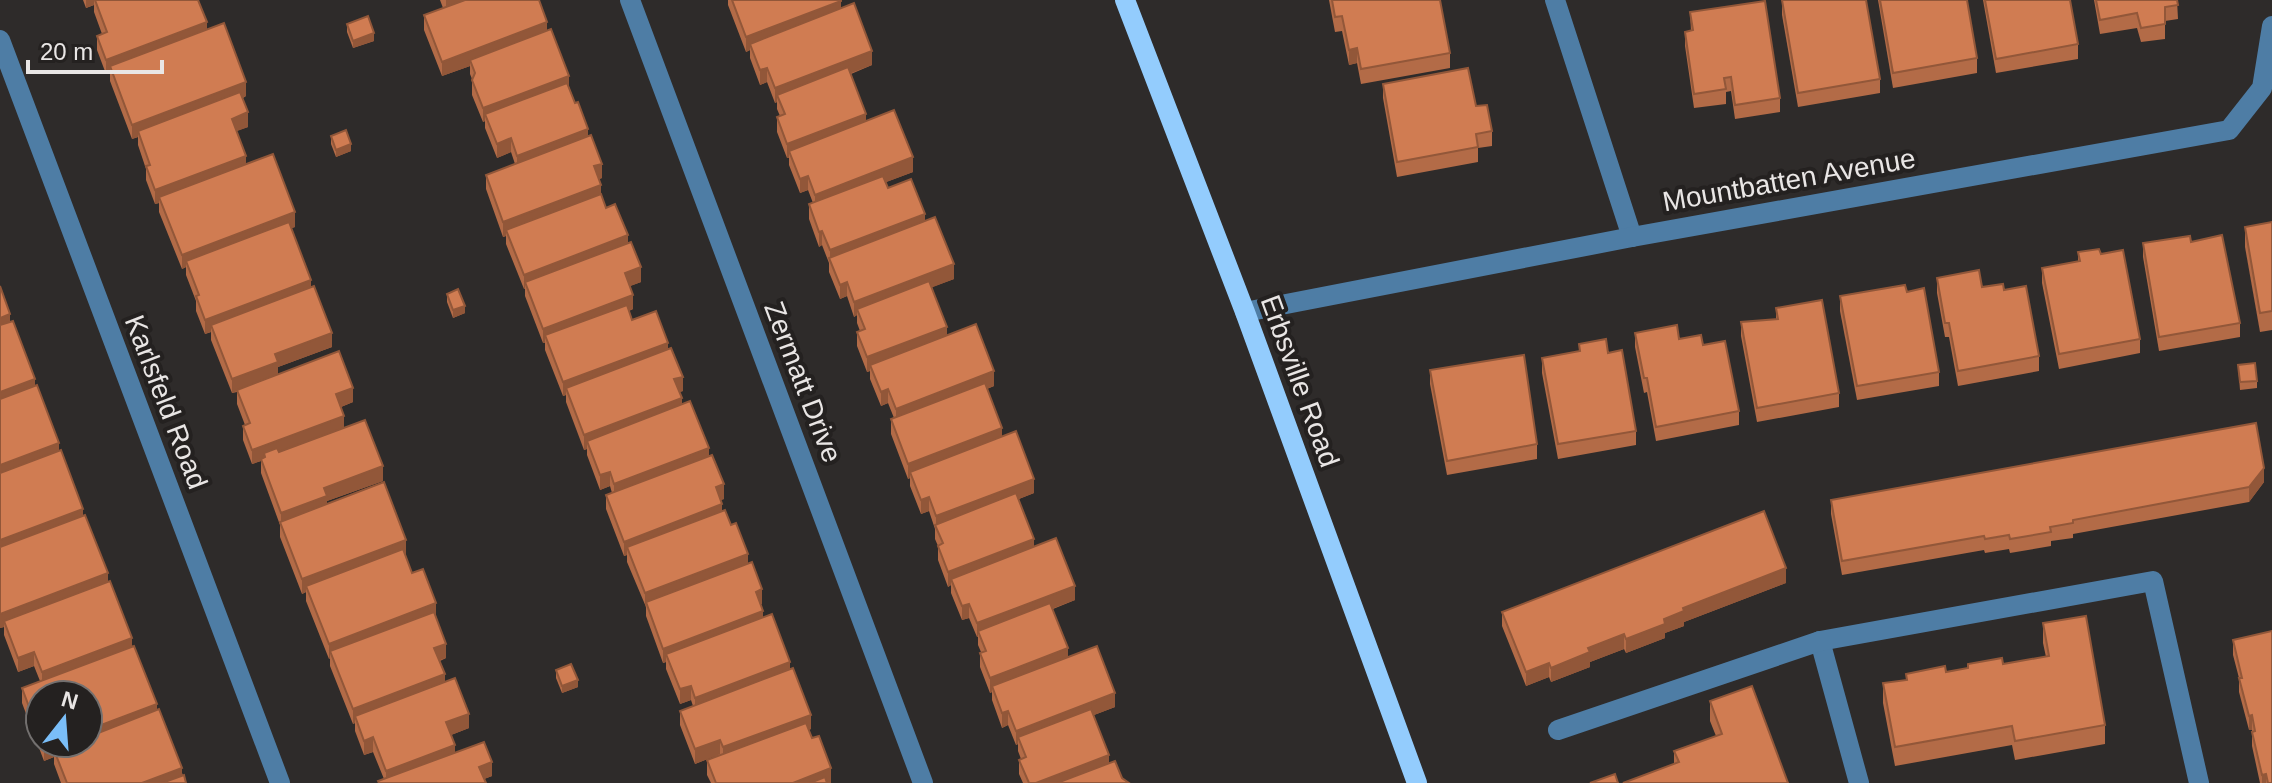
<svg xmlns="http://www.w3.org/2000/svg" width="2272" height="783" font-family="Arial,sans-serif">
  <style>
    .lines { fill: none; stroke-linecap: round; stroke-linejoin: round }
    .minor { stroke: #4e7da5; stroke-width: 20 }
    .major { stroke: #93ccfd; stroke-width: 20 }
    .wall { fill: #b36b47; fill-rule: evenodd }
    .shaded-wall { fill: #925739 }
    .building { fill: #d07c52; stroke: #925739; stroke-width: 2 }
    .labels { text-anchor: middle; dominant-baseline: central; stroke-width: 8; stroke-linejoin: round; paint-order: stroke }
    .street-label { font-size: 28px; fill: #e9e6e5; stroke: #242120 }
  </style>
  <rect width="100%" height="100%" fill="#2e2b2a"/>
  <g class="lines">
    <g class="minor">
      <polyline points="630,0 923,783"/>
      <polyline points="1555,0 1632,237"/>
      <polyline points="0,40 280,783"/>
      <polyline points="1245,312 1632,237 2229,130 2262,88 2272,26"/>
      <polyline points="1820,641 1859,783"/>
      <polyline points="1558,730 1820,641 2153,581 2199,783"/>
    </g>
    <polyline class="major" points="1125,0 1245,312 1417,783"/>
  </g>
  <g class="wall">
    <polygon points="83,0 198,0 207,29 246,96 243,98 248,127 236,131 246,164 295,227 291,228 332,347 278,367 278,374 353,402 341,407 344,428 383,481 327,501 327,504 406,555 405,555 412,573 436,616 446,658 440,661 445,682 469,728 451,735 455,753 492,776 484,779 486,783 378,783 378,781 384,779 373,752 364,755 355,731 355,723 353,724 330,666 330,658 329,659 306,601 306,592 302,594 280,537 280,525 261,473 261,461 252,464 243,440 243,426 245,425 237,404 237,392 232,393 211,340 211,332 205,334 196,311 196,301 186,275 186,267 182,269 159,212 159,203 155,204 146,180 146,169 138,145 138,137 132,139 110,81 110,73 106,74 97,50 97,36 102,34 94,12 94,5 86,8"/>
    <polygon points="440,0 539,0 547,30 588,136 602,178 599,179 601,194 606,208 628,243 641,282 630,286 633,309 629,311 632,320 668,349 683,391 679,392 682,404 709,456 724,499 720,500 722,511 731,525 748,563 762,604 760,604 763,618 790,669 811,729 808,730 831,783 711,783 707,775 707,760 720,754 695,764 680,725 680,711 693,706 691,700 680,704 666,669 666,662 663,663 646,616 646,607 627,562 627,555 624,556 606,509 606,495 612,493 610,486 600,490 587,455 587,449 584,450 566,402 566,395 563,396 545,350 545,343 543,343 525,296 525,289 524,289 506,244 506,236 503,237 486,189 486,175 515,164 511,152 497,158 485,128 485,121 483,122 472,95 472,79 470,74 470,66 442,76 424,30 424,15 443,8"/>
    <polygon points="728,0 841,0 841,9 872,65 851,74 866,121 913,172 886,182 888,188 925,221 954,279 932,287 947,335 994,386 987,389 1002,436 1034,493 1019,499 1034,547 1075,600 1053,609 1068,657 1115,707 1094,715 1109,763 1122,778 1129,783 1023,783 1019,774 1019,760 1021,759 1018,751 1018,744 1016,745 1008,725 1002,728 992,700 992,692 990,693 980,667 980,653 981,652 978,645 978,637 977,637 969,618 962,620 951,593 951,585 948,587 938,560 938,546 935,539 935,529 929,511 921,514 910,486 910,478 908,479 891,434 891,419 894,418 888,403 881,406 870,379 870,371 867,372 857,346 857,332 860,331 857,323 857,315 854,317 847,296 840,299 829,272 829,263 822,245 819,247 809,219 809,204 813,203 808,190 800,193 789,165 789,158 787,158 777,132 777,117 780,116 777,109 777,102 775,103 767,82 760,85 750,58 750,50 746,52 728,5"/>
    <polygon points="1329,0 1440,0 1450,53 1450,68 1361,84 1357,63 1349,65 1342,31 1335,32"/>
    <polygon points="1782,0 1880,79 1880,93 1798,107 1782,15"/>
    <polygon points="1878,0 1967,0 1977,58 1977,73 1893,88"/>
    <polygon points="1983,0 2070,0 2078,44 2078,59 1996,73"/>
    <polygon points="2094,0 2177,0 2178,19 2165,21 2165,39 2141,42 2137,28 2100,34"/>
    <polygon points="1690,12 1780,98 1780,112 1735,119 1731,91 1726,92 1726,104 1694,108 1685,46 1685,32 1691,31"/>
    <polygon points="347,24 374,41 353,48 347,32"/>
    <polygon points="1383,84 1476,106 1492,131 1492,146 1478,148 1478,162 1397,177 1383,98"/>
    <polygon points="331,136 351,151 336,157 331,144"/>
    <polygon points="2272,222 2272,330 2260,332 2245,247 2245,227"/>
    <polygon points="2191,242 2240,323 2240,337 2159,351 2143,257 2143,243"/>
    <polygon points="2078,252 2101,254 2140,339 2140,353 2059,369 2042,283 2042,268 2078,261"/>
    <polygon points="1937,278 1982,287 2004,290 2039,356 2039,371 1958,386 1949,337 1945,337 1937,293"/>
    <path d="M0 286 10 321 108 582 157 710 186 783H61L54 764V757L44 761 22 703V688L40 681 34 666 18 672 4 635V627L0 628ZM40 695 88 743H40Z"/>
    <polygon points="1907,292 1939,372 1939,386 1857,400 1840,311 1840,296"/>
    <polygon points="447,294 465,313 453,318 447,302"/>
    <polygon points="1776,308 1839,393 1839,407 1757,422 1741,336 1741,322 1776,319"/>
    <polygon points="1635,333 1679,339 1703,345 1739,411 1739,425 1656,441 1647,392 1644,393 1635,347"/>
    <polygon points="1579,344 1608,353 1636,431 1636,445 1558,459 1542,373 1542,358 1579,351"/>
    <polygon points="2238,365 2257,381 2257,388 2240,390"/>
    <polygon points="1430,370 1537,444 1537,459 1447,475 1430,384"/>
    <polygon points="2264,482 2249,502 2073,534 2073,538 2051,541 2051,546 2010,553 2009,549 1985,553 1984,550 1842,575 1831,514 1831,500"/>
    <polygon points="1786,583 1684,622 1684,626 1665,633 1665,638 1626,653 1624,649 1590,662 1590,667 1551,682 1549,677 1526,686 1502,626 1502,612"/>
    <polygon points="2043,623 2105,725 2105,744 2015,760 2012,745 1895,766 1883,703 1883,683 1906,680 1906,674 1946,672 1968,668 1968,664 2003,664 2046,657 2043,643"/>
    <polygon points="2233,640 2272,783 2260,783 2252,746 2252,730 2249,730 2239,692 2239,678 2233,655"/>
    <polygon points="556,670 578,687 562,693 556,678"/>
    <polygon points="1710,701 1788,783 1674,764 1674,751 1716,736 1710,721"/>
  </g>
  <g class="shaded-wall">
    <polygon points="86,0 94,0 94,5 86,8"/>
    <polygon points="446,0 482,0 446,14"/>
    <polygon points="841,1 841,15 750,44 750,50 746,52 746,37"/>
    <polygon points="207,22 207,36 110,66 110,73 106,74 106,60"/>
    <polygon points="547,22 547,37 470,60 470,66 442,76 442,62"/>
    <polygon points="374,33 374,41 353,48 353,41"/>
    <polygon points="1357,48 1357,63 1349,65 1349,50"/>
    <polygon points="872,51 872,65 779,101 777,95 777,102 775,103 775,88"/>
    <polygon points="767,68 767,82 760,85 760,70"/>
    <polygon points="569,76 569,90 485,114 485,121 483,122 483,108"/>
    <polygon points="246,82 246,96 140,137 138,131 138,137 132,139 132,125"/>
    <polygon points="248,112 248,127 232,133 232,119"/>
    <polygon points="866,114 866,128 789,151 789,158 787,158 787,144"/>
    <polygon points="588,129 588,143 517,170 517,156"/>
    <polygon points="511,138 511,152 497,158 497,144"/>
    <polygon points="351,144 351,151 336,157 336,150"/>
    <polygon points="246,156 246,170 159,197 159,203 155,204 155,190"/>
    <polygon points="913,157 913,172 815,209 815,195"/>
    <polygon points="602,164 602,178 594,181 594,166"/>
    <polygon points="808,176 808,190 800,193 800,179"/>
    <polygon points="601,185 601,199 506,230 506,236 503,237 503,222"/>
    <polygon points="295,212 295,227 188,266 186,261 186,267 182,269 182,255"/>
    <polygon points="925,214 925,228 830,260 830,250"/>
    <polygon points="822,231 822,245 819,247 819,232"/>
    <polygon points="628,235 628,250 525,282 525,289 524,289 524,275"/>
    <polygon points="954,264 954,279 860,315 857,309 857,315 854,317 854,302"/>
    <polygon points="641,267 641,282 625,288 625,273"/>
    <polygon points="311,280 311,295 211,325 211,332 205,334 205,320"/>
    <polygon points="847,282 847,296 840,299 840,285"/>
    <polygon points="633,295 633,309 547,342 545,335 545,343 543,343 543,329"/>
    <polygon points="465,306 465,313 453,318 453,310"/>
    <polygon points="10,314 10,328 0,332 0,318"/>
    <polygon points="947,327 947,341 870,365 870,371 867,372 867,357"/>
    <polygon points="332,333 332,347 278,367 278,376 232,393 232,379 275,354"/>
    <polygon points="668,343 668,357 566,388 566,395 563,396 563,382"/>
    <polygon points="994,371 994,386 896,424 896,409"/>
    <polygon points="683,377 683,391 674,394 674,379"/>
    <polygon points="35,379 35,393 0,406 0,392"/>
    <polygon points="353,388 353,402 336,409 336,394"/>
    <polygon points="888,389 888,403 881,406 881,392"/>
    <polygon points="682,398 682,412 587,441 587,449 584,450 584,435"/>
    <polygon points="344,416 344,430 265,459 264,453 264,460 252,464 252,450"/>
    <polygon points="1002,428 1002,443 910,472 910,478 908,479 908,464"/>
    <polygon points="59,443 59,457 0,480 0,465"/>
    <polygon points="709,448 709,463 614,498 614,484"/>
    <polygon points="383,466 383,481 327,501 327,510 281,525 281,513 324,488"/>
    <polygon points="2264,468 2264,482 2249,502 2249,487"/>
    <polygon points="610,472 610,486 600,490 600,475"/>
    <polygon points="1034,479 1034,493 938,530 936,527 936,516"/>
    <polygon points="724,484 724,499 716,502 716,487"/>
    <polygon points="929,497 929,511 921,514 921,500"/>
    <polygon points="722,504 722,519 627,547 627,555 624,556 624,542"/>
    <polygon points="83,509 83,523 0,555 0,540"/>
    <polygon points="1034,539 1034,554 951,579 951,585 948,587 948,572"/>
    <polygon points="406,540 406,555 309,592 306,586 306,592 302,594 302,579"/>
    <polygon points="748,554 748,569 646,602 645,608 645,593"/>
    <polygon points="1786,568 1786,583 1684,622 1684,626 1665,633 1665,638 1626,653 1626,639 1683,608"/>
    <polygon points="108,573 108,587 4,621 4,627 0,628 0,614"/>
    <polygon points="1075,586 1075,600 981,636 978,631 978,637 977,637 977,623"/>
    <polygon points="762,589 762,604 756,606 756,592"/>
    <polygon points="436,603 436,618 330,651 330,658 329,659 329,644"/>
    <polygon points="969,604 969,618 962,620 962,606"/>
    <polygon points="763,611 763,625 666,654 666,662 663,663 663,649"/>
    <polygon points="1624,634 1624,649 1590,662 1590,667 1551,682 1551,668 1588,648"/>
    <polygon points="132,638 132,652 42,686 42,672"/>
    <polygon points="446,644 446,658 434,662 434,648"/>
    <polygon points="1068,648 1068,662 992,686 992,692 990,693 990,678"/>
    <polygon points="34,652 34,666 18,672 18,658"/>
    <polygon points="790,662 790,676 695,712 695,698"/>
    <polygon points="1549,663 1549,677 1526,686 1526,672"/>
    <polygon points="445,674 445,689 355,716 355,723 353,724 353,709"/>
    <polygon points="578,680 578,687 562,693 562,686"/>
    <polygon points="691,686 691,700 680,704 680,689"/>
    <polygon points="1115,693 1115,707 1021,743 1018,737 1018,744 1016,745 1016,731"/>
    <polygon points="157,704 157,718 57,756 54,750 54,757 44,761 44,747 54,743 88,743 88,730"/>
    <polygon points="1008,711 1008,725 1002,728 1002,713"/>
    <polygon points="469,714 469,728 446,737 446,722"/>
    <polygon points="811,715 811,729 723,762 723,747"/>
    <polygon points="2252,715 2252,730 2249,730 2249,716"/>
    <polygon points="373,737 373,752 364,755 364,741"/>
    <polygon points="720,740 720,754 695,764 695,749"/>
    <polygon points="455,745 455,760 386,783 386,771"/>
    <polygon points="1109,755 1109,770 1074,783 1036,783"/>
    <polygon points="492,762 492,776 479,781 479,767"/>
    <polygon points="182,768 182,782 180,783 142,783"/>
    <polygon points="831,768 831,783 793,783"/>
    <polygon points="2266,774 2266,783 2262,783 2262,775"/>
  </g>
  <g class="building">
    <polygon points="95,0 198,0 207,22 106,60 97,36 107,32"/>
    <polygon points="465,0 539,0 547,22 442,62 424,15"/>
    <polygon points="732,0 841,0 841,1 746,37"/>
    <polygon points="1332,0 1440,0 1450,53 1361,69 1357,48 1349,50 1342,16 1335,17"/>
    <polygon points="1782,0 1866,0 1880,79 1798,93"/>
    <polygon points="1880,0 1967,0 1977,58 1893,73"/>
    <polygon points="1985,0 2070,0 2078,44 1996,59"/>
    <polygon points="2096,0 2177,0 2178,5 2165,7 2165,24 2141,28 2137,13 2100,20"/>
    <polygon points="1765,1 1780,98 1735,105 1731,77 1724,78 1726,89 1694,94 1685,32 1693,30 1690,12"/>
    <polygon points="854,3 872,51 775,88 767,68 760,70 750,44"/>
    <polygon points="368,16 374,33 353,41 347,24"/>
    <polygon points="224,23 246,82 132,125 110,66"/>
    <polygon points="551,29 569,76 483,108 472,80 475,73 470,60"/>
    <polygon points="848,67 866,114 787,144 777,117 785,114 777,95"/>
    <polygon points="1468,68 1476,106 1487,105 1492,131 1476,134 1478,147 1397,162 1383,84"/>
    <polygon points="567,83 575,103 578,102 588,129 517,156 511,138 497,144 485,114"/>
    <polygon points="240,92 248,112 232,119 246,156 155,190 146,166 150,165 138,131"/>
    <polygon points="894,110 913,157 815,195 808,176 800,179 789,151"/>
    <polygon points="346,130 351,144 336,150 331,136"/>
    <polygon points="591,135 602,164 594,166 601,185 503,222 486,175"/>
    <polygon points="273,154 295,212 182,255 159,197"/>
    <polygon points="883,176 888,188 911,179 925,214 830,250 822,231 819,232 809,204"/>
    <polygon points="601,194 606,208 615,204 628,235 524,275 506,230"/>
    <polygon points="935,217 954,264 854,302 847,282 840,285 829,258"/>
    <polygon points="289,222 311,280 205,320 196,296 199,295 186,261"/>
    <polygon points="2272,222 2272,311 2260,313 2245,227"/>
    <polygon points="2222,235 2240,323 2159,337 2143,243 2190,236 2191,242"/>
    <polygon points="631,242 641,267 625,273 633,295 543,329 525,282"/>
    <polygon points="2099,249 2101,254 2123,250 2140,339 2059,354 2042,268 2080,261 2078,252"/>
    <polygon points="1979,270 1982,287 2003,284 2004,290 2026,286 2039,356 1958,371 1949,323 1945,323 1937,278"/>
    <polygon points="929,281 947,327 867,357 857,332 865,329 857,309"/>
    <polygon points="1905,285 1907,292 1924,288 1939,372 1857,386 1840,296"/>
    <polygon points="0,286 10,314 0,318"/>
    <polygon points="314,286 332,333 275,354 278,362 232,379 211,325"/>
    <polygon points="458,289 465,306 453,310 447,294"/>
    <polygon points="1822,300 1839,393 1757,408 1741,322 1778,319 1776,308"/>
    <polygon points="627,305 632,320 656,311 668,343 563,382 545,335"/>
    <polygon points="13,321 35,379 0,392 0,325"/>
    <polygon points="976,324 994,371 896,409 888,389 881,392 870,365"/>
    <polygon points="1677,325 1679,339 1701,335 1703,345 1725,341 1739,411 1656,427 1647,378 1644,378 1635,333"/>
    <polygon points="1606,339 1608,353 1622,350 1636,431 1558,444 1542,358 1580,351 1579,344"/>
    <polygon points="671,348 683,377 674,379 682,398 584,435 566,388"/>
    <polygon points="339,351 353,388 336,394 344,416 252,450 243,426 250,423 237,390"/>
    <polygon points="1524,355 1537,444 1447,461 1430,370"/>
    <polygon points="2255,363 2257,381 2240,382 2238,365"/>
    <polygon points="985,383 1002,428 908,464 891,419"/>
    <polygon points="37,385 59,443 0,465 0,399"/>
    <polygon points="690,401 709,448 614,484 610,472 600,475 587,441"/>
    <polygon points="365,420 383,466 324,488 327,496 281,513 261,459 265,457 264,453 277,448 279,452"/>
    <polygon points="2256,423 2264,468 2249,487 2073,520 2073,523 2050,527 2051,532 2010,539 2009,535 1985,539 1984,536 1842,561 1831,500"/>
    <polygon points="1016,431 1034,479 936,516 929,497 921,500 910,472"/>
    <polygon points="61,450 83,509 0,540 0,473"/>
    <polygon points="712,455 724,484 716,487 722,504 624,542 606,495"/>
    <polygon points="384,482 406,540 302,579 280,522"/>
    <polygon points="1016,493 1034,539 948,572 938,546 943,543 935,525"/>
    <polygon points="725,510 731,525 736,523 748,554 645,593 627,547"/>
    <polygon points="1764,511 1786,568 1683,608 1684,611 1664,619 1665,624 1626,639 1624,634 1588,648 1590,652 1551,668 1549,663 1526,672 1502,612"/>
    <polygon points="85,515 108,573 0,614 0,547"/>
    <polygon points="1056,538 1075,586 977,623 969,604 962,606 951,579"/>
    <polygon points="403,549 412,573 423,569 436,603 329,644 306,586"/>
    <polygon points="752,562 762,589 756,592 763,611 663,649 646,602"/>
    <polygon points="110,581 132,638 42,672 34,652 18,658 4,621"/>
    <polygon points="1050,603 1068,648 990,678 980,653 986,651 978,631"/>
    <polygon points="434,612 446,644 434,648 445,674 353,709 330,651"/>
    <polygon points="772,614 790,662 695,698 691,686 680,689 666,654"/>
    <polygon points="2086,616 2105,725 2015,741 2012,726 1895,747 1883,683 1907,680 1906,674 1945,666 1946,672 1968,668 1968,664 2002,658 2003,664 2049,656 2043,623"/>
    <polygon points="2272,631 2272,783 2268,783 2266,774 2262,775 2252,732 2255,731 2252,715 2249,716 2239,678 2242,678 2233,640"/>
    <polygon points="134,646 157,704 88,730 88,695 40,695 40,736 22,688"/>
    <polygon points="1097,646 1115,693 1016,731 1008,711 1002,713 992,686"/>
    <polygon points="571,664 578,680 562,686 556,670"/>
    <polygon points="793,668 811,715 723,747 720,740 695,749 680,711"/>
    <polygon points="455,678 469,714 446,722 455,745 386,771 373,737 364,741 355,716"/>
    <polygon points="1752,686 1788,783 1623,783 1679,762 1674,751 1722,734 1710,701"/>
    <polygon points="159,709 182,768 142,783 67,783 54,750 71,743 88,743 88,737"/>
    <polygon points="1091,709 1109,755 1036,783 1029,783 1019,760 1026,757 1018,737"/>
    <polygon points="806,723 812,738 819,736 831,768 793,783 716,783 707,760"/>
    <polygon points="484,742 492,762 479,767 486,783 379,783 378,781"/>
    <polygon points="1115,761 1122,778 1129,783 1057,783"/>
    <polygon points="1615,774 1618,783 1590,783"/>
    <polygon points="184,775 186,783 162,783"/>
    <polygon points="825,777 827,783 810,783"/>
  </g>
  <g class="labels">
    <g class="street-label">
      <text transform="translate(1789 180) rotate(-10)">Mountbatten Avenue</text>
      <text transform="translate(1300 381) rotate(70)">Erbsville Road</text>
      <text transform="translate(803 382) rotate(69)">Zermatt Drive</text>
      <text transform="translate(166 402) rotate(69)">Karlsfeld Road</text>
    </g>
  </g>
  <g transform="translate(64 719) rotate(17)"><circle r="38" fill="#242120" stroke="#73706f" stroke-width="2"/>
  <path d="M0-6L14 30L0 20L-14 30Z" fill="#7abef8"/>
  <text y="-12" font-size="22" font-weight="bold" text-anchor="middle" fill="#e9e6e5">N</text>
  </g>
  <path d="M28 60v12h134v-12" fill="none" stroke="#e9e6e5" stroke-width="4"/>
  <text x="40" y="60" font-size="24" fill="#e9e6e5" stroke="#242120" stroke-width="6" paint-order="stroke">20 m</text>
</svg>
